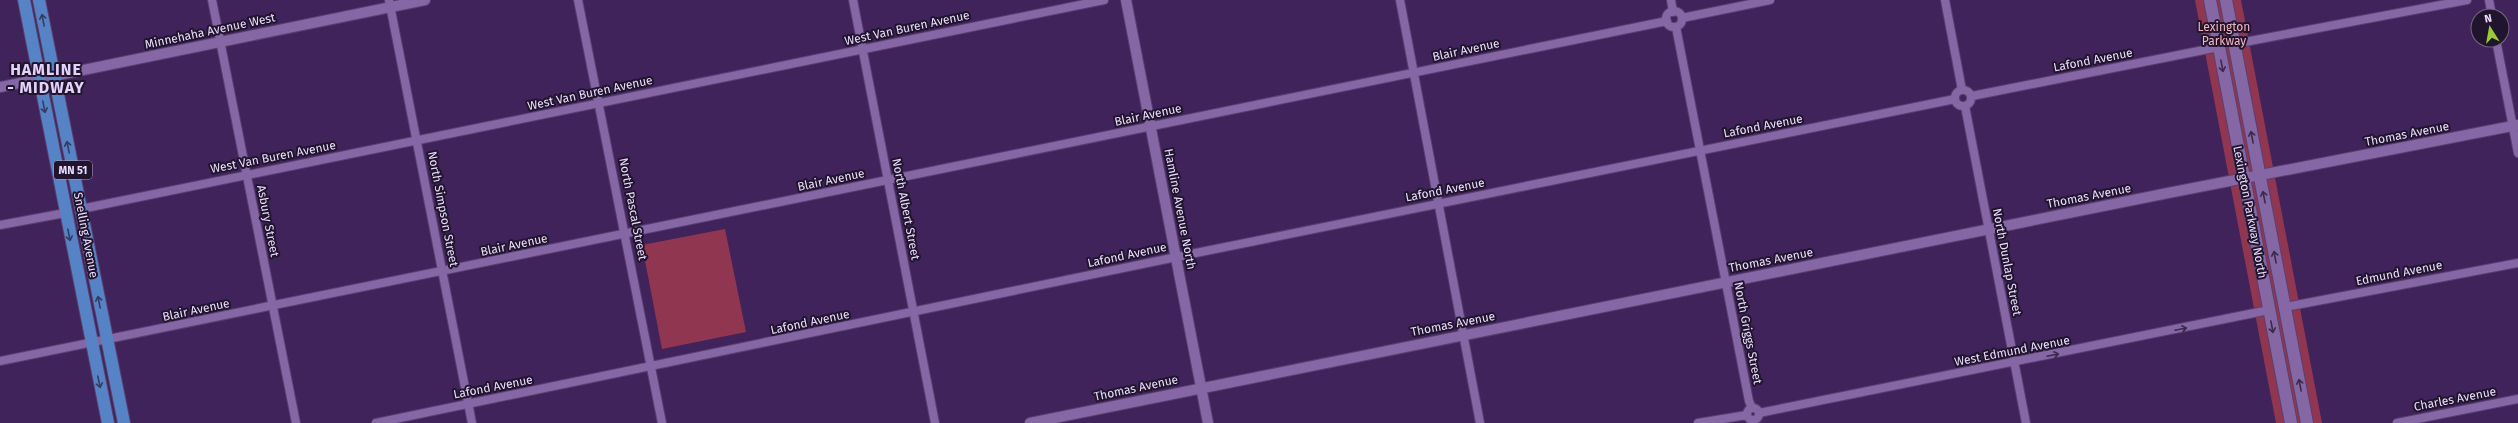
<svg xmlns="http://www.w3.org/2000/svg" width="2518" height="423" font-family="'Fira Sans',sans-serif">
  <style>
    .green { fill: #913650 }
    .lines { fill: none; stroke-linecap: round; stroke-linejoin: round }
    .minor-casing { stroke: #5a3f71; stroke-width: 10 }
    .tertiary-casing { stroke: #5a3f71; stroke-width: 12 }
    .secondary-casing { stroke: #5a3f71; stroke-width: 14 }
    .primary-casing { stroke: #5a3f71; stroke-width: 14 }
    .minor { stroke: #8467a4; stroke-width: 8 }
    .tertiary { stroke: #8467a4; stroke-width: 10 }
    .secondary { stroke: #8467a4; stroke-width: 12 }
    .primary { stroke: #5683c6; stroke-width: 12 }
    .oneway { stroke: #343c63 }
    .oneway2 { stroke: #3a2a4c }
    .labels { text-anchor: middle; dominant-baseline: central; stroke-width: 4; stroke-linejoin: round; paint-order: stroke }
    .shield { fill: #21152e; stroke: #aea0c0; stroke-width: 1 }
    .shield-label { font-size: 11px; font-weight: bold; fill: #ebdcfe }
    .park-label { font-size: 12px; fill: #f4b5c1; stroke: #21152e }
    .street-label { font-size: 12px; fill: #ebdcfe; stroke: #21152e }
    .district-label { font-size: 16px; font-weight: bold; letter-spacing: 1px; fill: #e4d2fb; stroke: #21152e }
  </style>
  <rect width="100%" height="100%" fill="#40235b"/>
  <g class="green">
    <polygon points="2195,0 2241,0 2322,423 2276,423"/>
    <polygon points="725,229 746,332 662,349 642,245"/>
  </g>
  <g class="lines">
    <defs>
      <g id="minor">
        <polyline points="212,0 296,423"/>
        <polyline points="389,0 472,423"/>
        <polyline points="578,0 662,423"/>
        <polyline points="853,0 935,423"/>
        <polyline points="1400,0 1480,423"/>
        <polyline points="1671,0 1673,12"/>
        <polyline points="1945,0 1962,90"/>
        <polyline points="2489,0 2492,16"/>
        <circle cx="1674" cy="19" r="8"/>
        <polyline points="1682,18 1770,0"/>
        <polyline points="1676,27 1749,401 1752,408"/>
        <polyline points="2496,40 2518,153"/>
        <polyline points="2234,44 2467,0"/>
        <circle cx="1963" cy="98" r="8"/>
        <polyline points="1972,96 2219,47"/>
        <polyline points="1965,106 2026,423"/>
        <polyline points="81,209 1104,0"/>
        <polyline points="0,225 65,213"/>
        <polyline points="2285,307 2518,263"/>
        <polyline points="0,361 1667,21"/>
        <circle cx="1753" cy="414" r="6"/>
        <polyline points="1759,413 2269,310"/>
        <polyline points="376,423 1186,255 1955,99"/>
        <polyline points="1698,423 1747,415"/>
        <polyline points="2397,423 2518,399"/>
      </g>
      <g id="tertiary">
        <polyline points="1126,0 1208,423"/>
        <polyline points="0,87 425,0"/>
        <polyline points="1030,423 2168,193 2518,125"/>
      </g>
      <g id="secondary">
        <polyline points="2210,0 2291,423"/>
        <polyline points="2226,0 2307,423"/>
      </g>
      <g id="primary">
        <polyline points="24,0 108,423"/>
        <polyline points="39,0 124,423"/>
      </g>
    </defs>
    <use href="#minor" class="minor-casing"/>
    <use href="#tertiary" class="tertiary-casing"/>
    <use href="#secondary" class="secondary-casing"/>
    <use href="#primary" class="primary-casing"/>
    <use href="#minor" class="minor"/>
    <use href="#tertiary" class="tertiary"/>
    <use href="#secondary" class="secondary"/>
    <use href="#primary" class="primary"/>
  </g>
  <defs><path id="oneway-shaft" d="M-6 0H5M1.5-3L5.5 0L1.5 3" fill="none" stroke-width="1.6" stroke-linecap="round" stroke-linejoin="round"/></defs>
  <g class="oneway">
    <use href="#oneway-shaft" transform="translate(43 20) rotate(-101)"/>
    <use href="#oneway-shaft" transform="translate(44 107) rotate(79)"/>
    <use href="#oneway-shaft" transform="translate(68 147) rotate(-102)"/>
    <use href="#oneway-shaft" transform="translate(69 235) rotate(79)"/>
    <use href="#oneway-shaft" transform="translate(99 302) rotate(-101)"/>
    <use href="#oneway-shaft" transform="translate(99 382) rotate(78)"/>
  </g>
  <g class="oneway2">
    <use href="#oneway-shaft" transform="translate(2222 66) rotate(79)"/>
    <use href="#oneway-shaft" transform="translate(2252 137) rotate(-101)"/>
    <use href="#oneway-shaft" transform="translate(2264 197) rotate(-101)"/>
    <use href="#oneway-shaft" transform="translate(2275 257) rotate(-101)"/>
    <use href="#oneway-shaft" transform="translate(2272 327) rotate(79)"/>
    <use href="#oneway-shaft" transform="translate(2181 329) rotate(-12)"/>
    <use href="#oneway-shaft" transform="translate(2053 355) rotate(-12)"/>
    <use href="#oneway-shaft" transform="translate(2300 385) rotate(-101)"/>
  </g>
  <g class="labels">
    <rect class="shield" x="54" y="161" width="38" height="18" rx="3"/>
    <g class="shield-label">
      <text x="73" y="170">MN 51</text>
    </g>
    <g class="park-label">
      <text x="2224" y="27">Lexington<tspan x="2224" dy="14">Parkway</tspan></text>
    </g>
    <g class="street-label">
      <text transform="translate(907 28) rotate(-12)">West Van Buren Avenue</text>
      <text transform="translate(210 31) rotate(-12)">Minnehaha Avenue West</text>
      <text transform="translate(1466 50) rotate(-12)">Blair Avenue</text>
      <text transform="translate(2093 60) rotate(-11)">Lafond Avenue</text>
      <text transform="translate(590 93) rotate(-12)">West Van Buren Avenue</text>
      <text transform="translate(1148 115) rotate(-12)">Blair Avenue</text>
      <text transform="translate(1763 126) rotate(-11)">Lafond Avenue</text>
      <text transform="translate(2407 134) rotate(-11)">Thomas Avenue</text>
      <text transform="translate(273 157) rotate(-11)">West Van Buren Avenue</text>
      <text transform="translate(831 180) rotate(-12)">Blair Avenue</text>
      <text transform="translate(1445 190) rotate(-11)">Lafond Avenue</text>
      <text transform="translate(2089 196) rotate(-11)">Thomas Avenue</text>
      <text transform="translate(443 209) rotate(79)">North Simpson Street</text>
      <text transform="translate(633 209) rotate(79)">North Pascal Street</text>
      <text transform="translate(906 209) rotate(79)">North Albert Street</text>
      <text transform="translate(1180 209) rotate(79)">Hamline Avenue North</text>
      <text transform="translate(2250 212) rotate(79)">Lexington Parkway North</text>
      <text transform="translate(268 221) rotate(79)">Asbury Street</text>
      <text transform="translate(86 235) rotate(79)">Snelling Avenue</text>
      <text transform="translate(514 245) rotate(-12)">Blair Avenue</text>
      <text transform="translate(1127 255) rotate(-12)">Lafond Avenue</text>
      <text transform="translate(1771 260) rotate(-11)">Thomas Avenue</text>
      <text transform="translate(2007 262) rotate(79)">North Dunlap Street</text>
      <text transform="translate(2399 273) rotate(-11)">Edmund Avenue</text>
      <text transform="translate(196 310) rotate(-12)">Blair Avenue</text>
      <text transform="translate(810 322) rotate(-12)">Lafond Avenue</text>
      <text transform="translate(1453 324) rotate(-11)">Thomas Avenue</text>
      <text transform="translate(1748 333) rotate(79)">North Griggs Street</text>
      <text transform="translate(2012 351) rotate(-11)">West Edmund Avenue</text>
      <text transform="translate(493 387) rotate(-11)">Lafond Avenue</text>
      <text transform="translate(1136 388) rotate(-12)">Thomas Avenue</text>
      <text transform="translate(2455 399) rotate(-11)">Charles Avenue</text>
    </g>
    <g class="district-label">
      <text x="46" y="69">HAMLINE<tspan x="46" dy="18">- MIDWAY</tspan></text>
    </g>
  </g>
  <g transform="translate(2490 28) rotate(349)"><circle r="19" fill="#21152e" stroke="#726581"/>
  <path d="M0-3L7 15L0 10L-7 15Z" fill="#9bcb33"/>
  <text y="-6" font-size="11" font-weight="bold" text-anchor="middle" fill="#ebdcfe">N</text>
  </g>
</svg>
